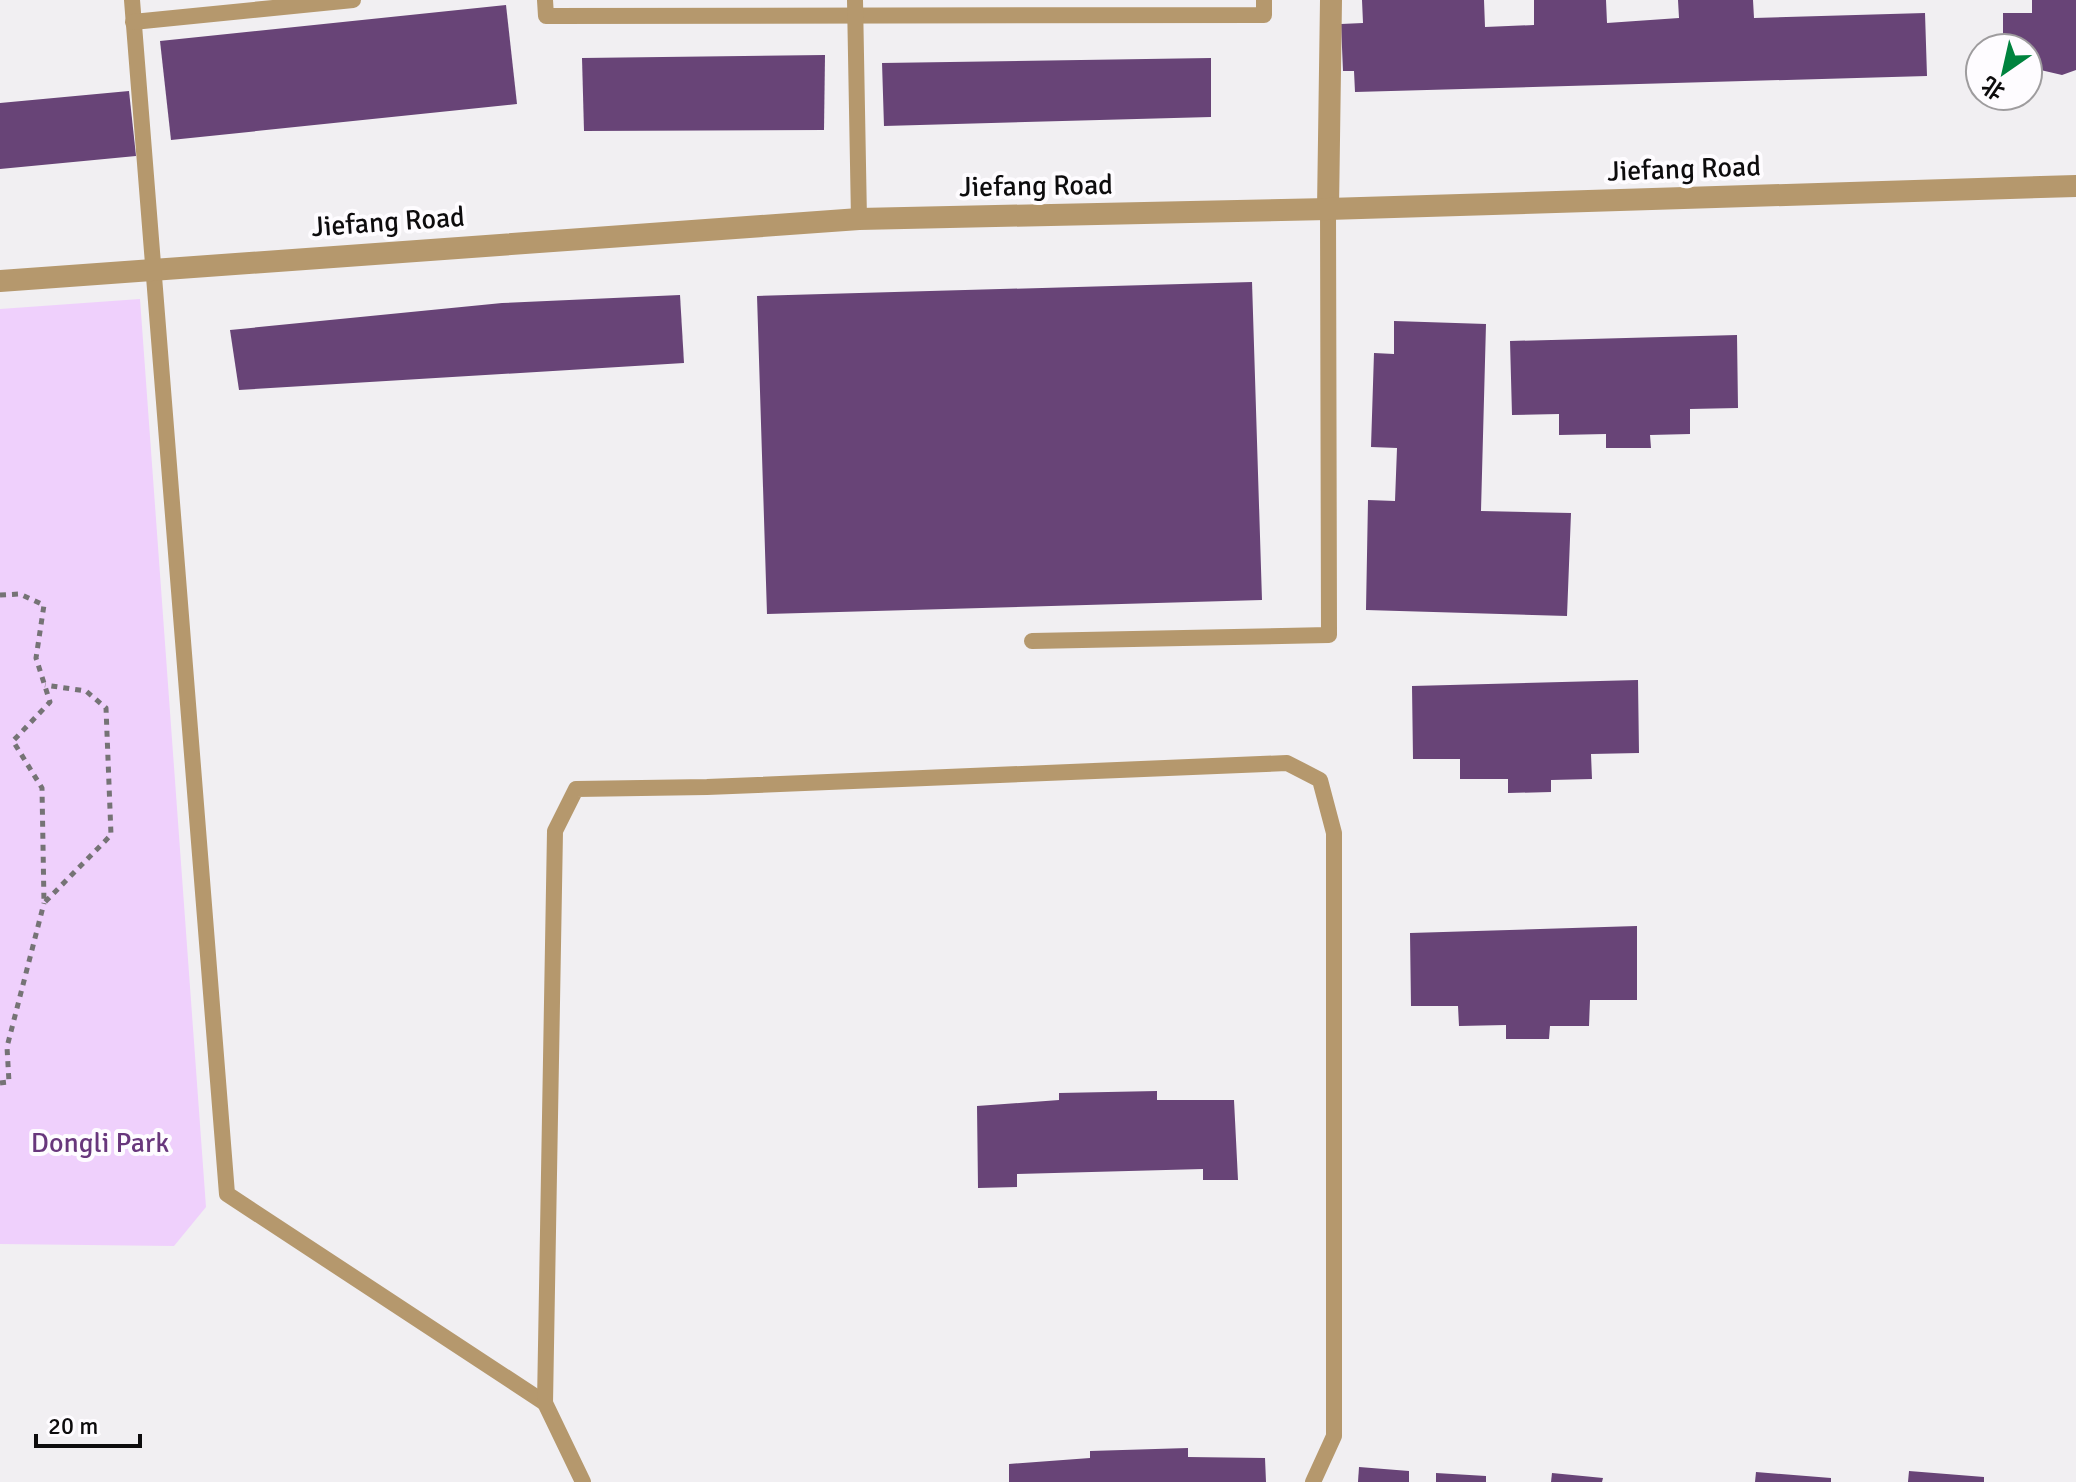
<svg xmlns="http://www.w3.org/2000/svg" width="2076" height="1482" font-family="Signika,'Noto Sans SC',sans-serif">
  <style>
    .green { fill: #efd0fc }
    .building { fill: #684477 }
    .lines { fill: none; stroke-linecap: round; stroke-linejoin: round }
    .path { stroke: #757375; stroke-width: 5; stroke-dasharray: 6 6; stroke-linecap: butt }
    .service { stroke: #b5986d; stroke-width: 16 }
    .minor { stroke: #b5986d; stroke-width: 22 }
    .tertiary { stroke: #b5986d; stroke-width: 22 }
    .labels { text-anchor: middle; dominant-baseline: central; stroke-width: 8; stroke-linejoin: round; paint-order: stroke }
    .street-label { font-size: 28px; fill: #0d0c0d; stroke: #fefcff }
    .park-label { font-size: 28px; fill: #68377c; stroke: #fefcff }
  </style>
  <rect width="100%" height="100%" fill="#f1eff2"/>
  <polygon class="green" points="140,299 206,1207 174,1246 0,1244 0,309"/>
  <g class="building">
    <polygon points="1362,0 1484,0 1485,27 1534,25 1534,0 1606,0 1607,23 1679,18 1678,0 1753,0 1754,18 1925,13 1927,76 1355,92 1354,71 1343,71 1341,24 1363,23"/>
    <polygon points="2032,0 2076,0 2076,70 2062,75 2028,67 2028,48 1998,48 1997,35 2003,35 2003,13 2032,13"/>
    <polygon points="506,5 517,104 171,140 160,41"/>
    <polygon points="825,55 824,130 584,131 582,58"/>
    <polygon points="1211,58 1211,117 884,126 882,63"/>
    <polygon points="129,91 136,156 0,169 0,103"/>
    <polygon points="1252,282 1262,600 767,614 757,296"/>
    <polygon points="680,295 684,363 239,390 230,330 502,303"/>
    <polygon points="1394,321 1486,324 1481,511 1571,513 1567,616 1366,610 1368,500 1395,501 1397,448 1371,447 1374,353 1394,354"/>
    <polygon points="1737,335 1738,408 1690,409 1690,434 1650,435 1651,448 1606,448 1606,434 1559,435 1559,414 1512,415 1510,341"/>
    <polygon points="1638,680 1639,753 1591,754 1592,779 1551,780 1551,792 1508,793 1508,779 1460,779 1460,759 1413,759 1412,686"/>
    <polygon points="1637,926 1637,1000 1590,1000 1589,1026 1550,1026 1549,1039 1506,1039 1506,1025 1459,1026 1458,1006 1411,1006 1410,933"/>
    <polygon points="1157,1091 1157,1100 1234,1100 1238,1180 1203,1180 1203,1169 1017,1174 1017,1187 978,1188 977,1106 1059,1100 1059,1093"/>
    <polygon points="1188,1448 1188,1457 1265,1458 1266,1482 1009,1482 1009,1464 1090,1458 1090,1451"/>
    <polygon points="1359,1467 1409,1471 1409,1482 1358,1482"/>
    <polygon points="1909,1471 1984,1477 1984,1482 1908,1482"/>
    <polygon points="1756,1472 1831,1478 1831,1482 1755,1482"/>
    <polygon points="1436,1473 1486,1476 1486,1482 1436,1482"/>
    <polygon points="1552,1473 1603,1478 1602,1482 1551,1482"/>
  </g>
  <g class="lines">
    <g class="path">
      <polyline points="0,595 20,594 44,605 36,658 50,702 13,741 42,788 44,903 111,835 106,708 86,691 45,685"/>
      <polyline points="0,1083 9,1082 7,1047 44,903"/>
    </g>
    <g class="service">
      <polyline points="132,0 227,1194 545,1403"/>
      <polyline points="545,0 546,16 1264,15 1264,0"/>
      <polyline points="855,0 859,219"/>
      <polyline points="133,22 353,0"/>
      <polyline points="1032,641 1329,635 1328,209"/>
      <polyline points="583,1482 545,1403 555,831 576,789 707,787 1287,763 1320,780 1334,833 1334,1436 1313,1482"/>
    </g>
    <polyline class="minor" points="1328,209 1331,0"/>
    <polyline class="tertiary" points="0,281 859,219 1328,209 2076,186"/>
  </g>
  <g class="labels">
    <g class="street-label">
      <text transform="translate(1684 169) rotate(-2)">Jiefang Road</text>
      <text transform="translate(1036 186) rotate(-1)">Jiefang Road</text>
      <text transform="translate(388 222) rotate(-4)">Jiefang Road</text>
    </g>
    <g class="park-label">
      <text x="100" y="1143">Dongli Park</text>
    </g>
  </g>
  <g transform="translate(2004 72) rotate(214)"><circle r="38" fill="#fefcff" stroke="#9e9c9e" stroke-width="2"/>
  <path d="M0-6L14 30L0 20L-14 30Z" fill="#00833e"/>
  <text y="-12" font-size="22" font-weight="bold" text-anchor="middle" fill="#0d0c0d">北</text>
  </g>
  <path d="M36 1434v12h104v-12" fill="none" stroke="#0d0c0d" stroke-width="4"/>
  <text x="48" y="1434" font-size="24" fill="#0d0c0d" stroke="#fefcff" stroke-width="6" paint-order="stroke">20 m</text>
</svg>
